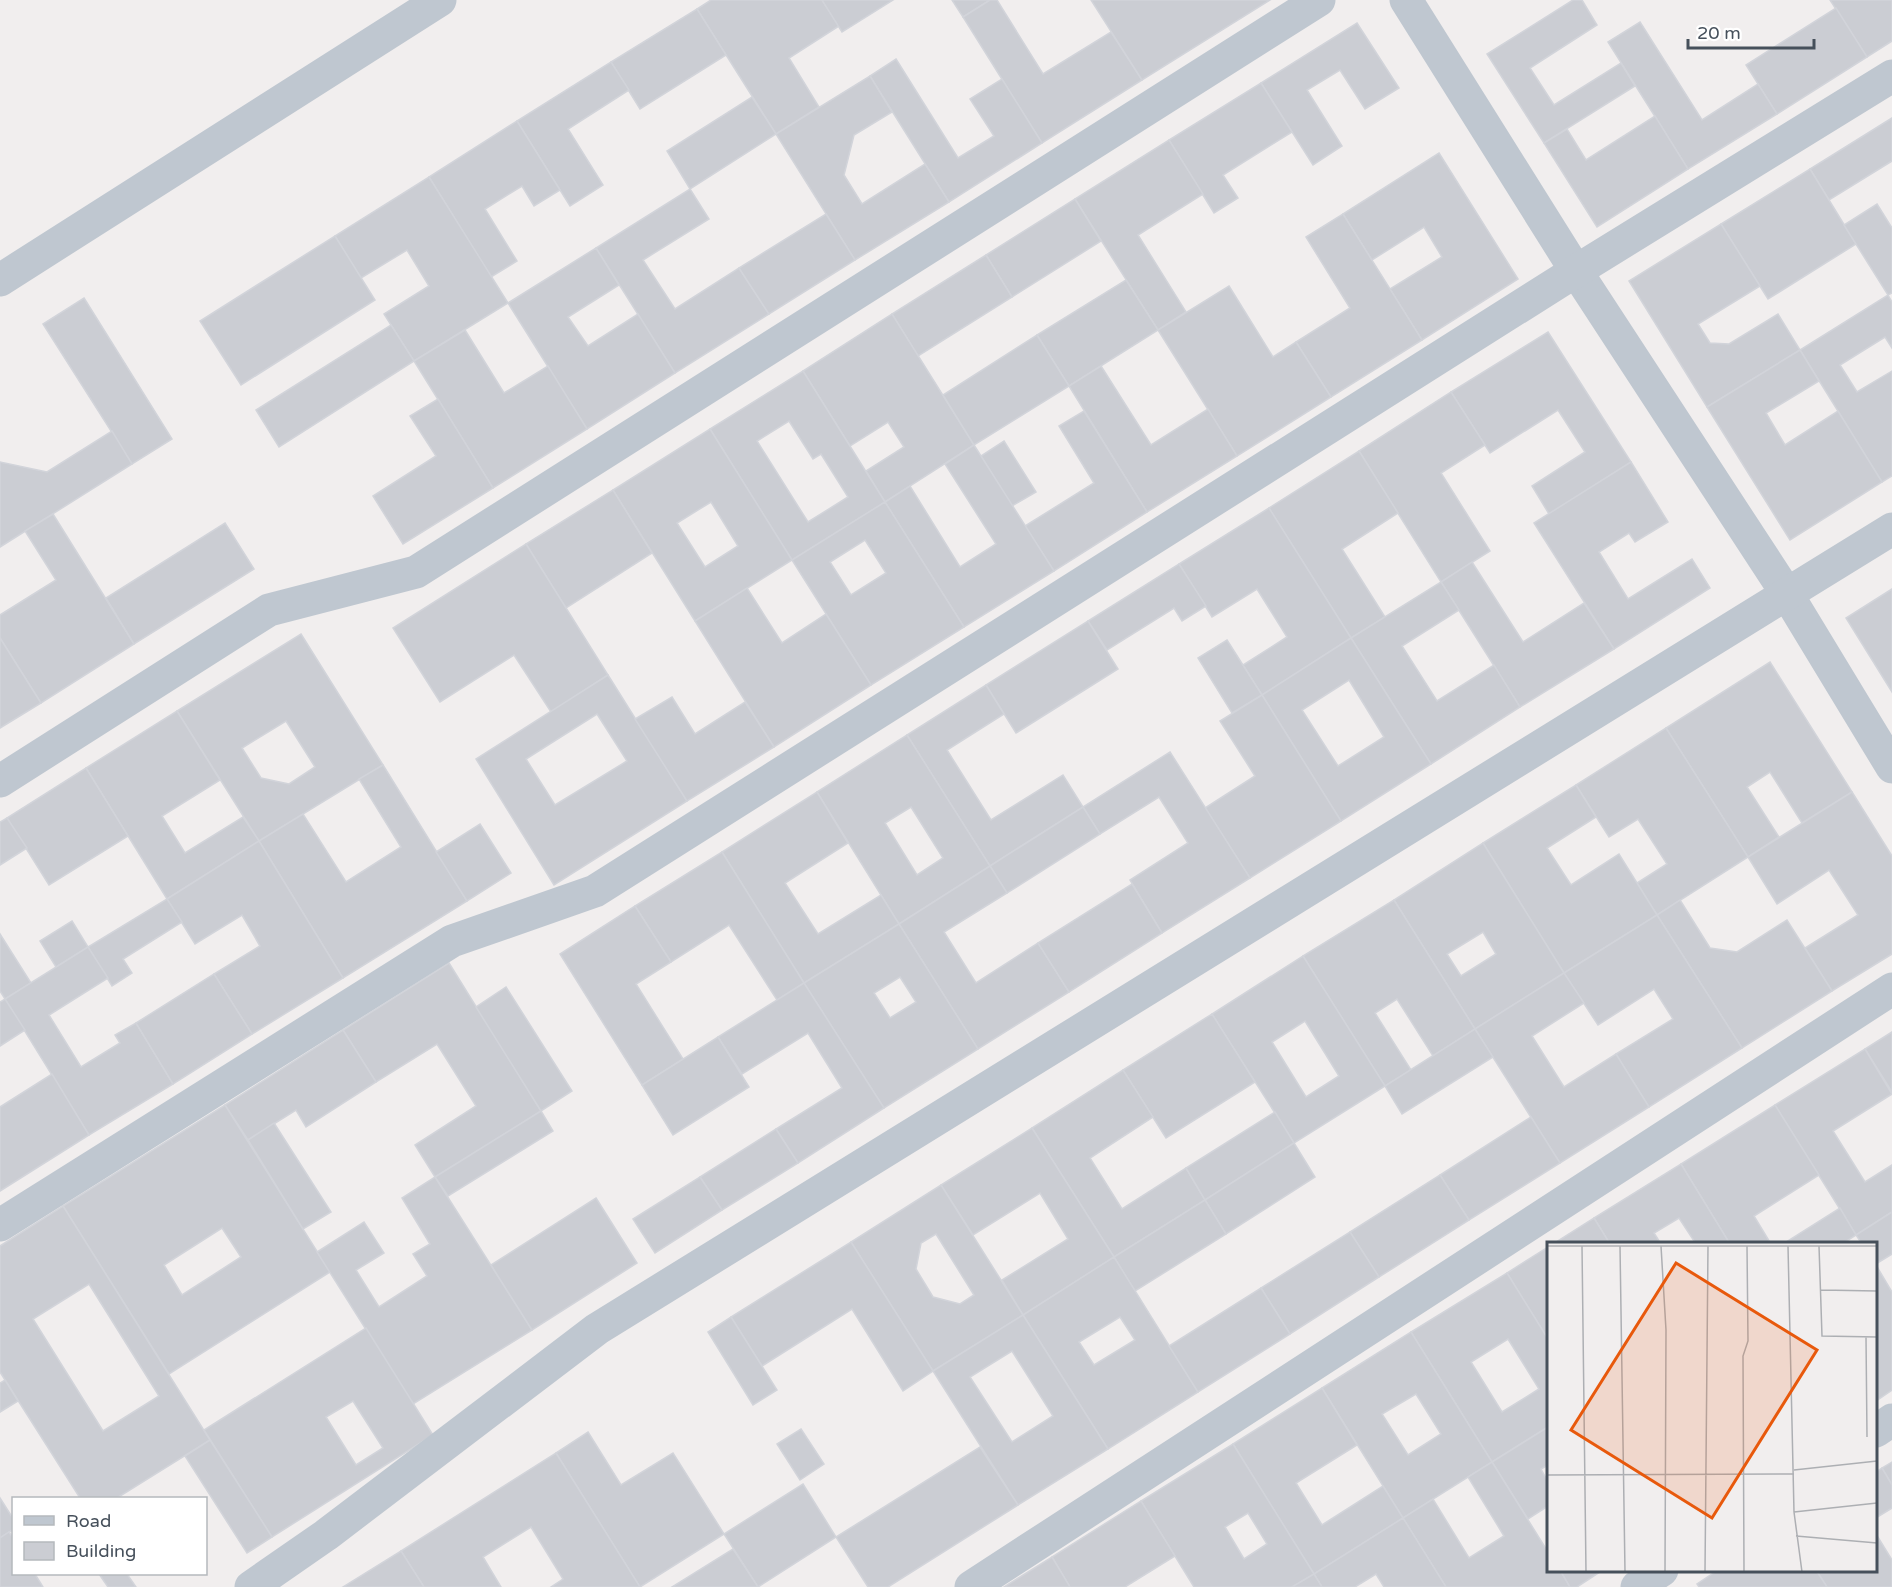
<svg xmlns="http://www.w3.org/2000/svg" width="1892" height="1587" font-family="'Varela Round',sans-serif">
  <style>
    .building { fill: #cbcdd3; stroke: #d2d4da; stroke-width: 1.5; fill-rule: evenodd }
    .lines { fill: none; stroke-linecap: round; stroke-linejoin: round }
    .street { stroke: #bfc7d0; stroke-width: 33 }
    .inset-road { fill: none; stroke: #adafb3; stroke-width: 1.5 }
    .view { fill: #e8590c; fill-opacity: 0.15; stroke: #e8590c; stroke-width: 3 }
    .inset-edge { fill: none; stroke: #46505b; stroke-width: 3 }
  </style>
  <rect width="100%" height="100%" fill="#f1eeee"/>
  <g class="building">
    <polygon points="711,0 822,0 839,26 789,58 819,107 776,134 697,9"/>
    <polygon points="822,0 893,0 842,32"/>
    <polygon points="952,0 990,0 963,17"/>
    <polygon points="990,0 997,0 1043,74 1111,32 1142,80 1042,143 963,17"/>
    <polygon points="1091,0 1270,0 1142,80"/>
    <polygon points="1573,0 1582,0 1597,25 1530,68 1554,105 1621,63 1635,86 1544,143 1487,54"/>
    <polygon points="1830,0 1892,0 1892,41 1867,57"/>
    <polygon points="1836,8 1867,57 1777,114 1746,65"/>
    <polygon points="697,9 726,55 640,109 611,62"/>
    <polygon points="1640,22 1702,120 1758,84 1777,114 1688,169 1608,42"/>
    <polygon points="1357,23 1399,88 1365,109 1340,70 1307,90 1342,146 1313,165 1261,83"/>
    <polygon points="896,59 958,158 994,136 970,99 1002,79 1042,143 949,202 870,76"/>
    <polygon points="611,62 629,90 568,129 603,185 570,206 517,121"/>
    <polygon points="870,76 892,112 854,135 844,175 862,204 925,164 949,202 855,260 776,134"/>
    <polygon points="1261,83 1292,132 1223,175 1238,198 1214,213 1169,140"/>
    <polygon points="752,97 776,134 690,189 667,151"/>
    <polygon points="1655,116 1688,169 1597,227 1544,143 1567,129 1586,160"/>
    <polygon points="1892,118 1892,161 1829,200 1810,169"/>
    <polygon points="517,121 560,190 534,206 522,186 485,209 517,261 491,277 429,177"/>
    <polygon points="1169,140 1203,194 1138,235 1186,312 1158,330 1075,199"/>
    <polygon points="1439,153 1518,279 1422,340 1390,289 1442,257 1424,227 1372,260 1343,214"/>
    <polygon points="1810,169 1856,244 1768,299 1721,224"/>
    <polygon points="429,177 508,303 414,361 384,314 429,286 407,250 361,278 335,236"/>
    <polygon points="690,189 709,219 643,260 675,309 739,268 769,314 675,373 596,248"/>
    <polygon points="1075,199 1101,241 1012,297 986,255"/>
    <polygon points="1877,204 1892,228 1892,293 1888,295 1844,225"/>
    <polygon points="826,214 855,260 769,314 739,268"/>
    <polygon points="1343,214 1422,340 1331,397 1296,342 1350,308 1306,237"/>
    <polygon points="1721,224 1760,286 1698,324 1710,343 1729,344 1778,314 1800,350 1707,407 1629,281"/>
    <polygon points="335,236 375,300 241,385 200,321"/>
    <polygon points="596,248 619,285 568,317 588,346 638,314 675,373 587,429 508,303"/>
    <polygon points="986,255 1012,297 918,356 892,314"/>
    <polygon points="1126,280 1158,330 1069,386 1037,335"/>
    <polygon points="1229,286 1273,357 1296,342 1331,397 1237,456 1158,330"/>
    <polygon points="1888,295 1892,302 1892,348 1885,337 1840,365 1857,392 1892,371 1892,476 1882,482 1800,350"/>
    <polygon points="84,298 172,439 132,464 43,324"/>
    <polygon points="892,314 974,445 885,502 866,471 904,447 888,422 850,446 803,371"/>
    <polygon points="391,325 414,361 279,447 256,410"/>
    <polygon points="465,330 504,393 548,366 587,429 493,488 414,361"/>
    <polygon points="1548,332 1631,462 1549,514 1532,486 1585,452 1558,410 1490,453 1451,392"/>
    <polygon points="1037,335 1069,386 974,445 943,395"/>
    <polygon points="1800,350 1819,381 1766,413 1785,445 1838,411 1882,482 1790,540 1707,407"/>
    <polygon points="1101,366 1151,445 1208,409 1237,456 1147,512 1069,386"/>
    <path d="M803 371 885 502 792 560 710 429ZM789 421 813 459 821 454 848 497 808 522 757 441Z"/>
    <polygon points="1451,392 1485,445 1441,473 1490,551 1441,582 1359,451"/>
    <polygon points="438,399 493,488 403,544 373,496 436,456 410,416"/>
    <polygon points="1084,411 1147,512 1054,571 1025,526 1094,483 1059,426"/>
    <path d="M710 429 792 560 695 621 613 490ZM711 502 738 546 705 567 677 523Z"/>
    <polygon points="112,431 132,464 0,547 0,462 47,472"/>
    <polygon points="1004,441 1036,492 1012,506 981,456"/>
    <polygon points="974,445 1054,571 964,627 885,502 910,486 960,567 996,544 945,464"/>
    <polygon points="1359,451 1398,513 1342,549 1385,617 1351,638 1269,508"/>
    <polygon points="1631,462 1668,522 1635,542 1629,533 1599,552 1628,599 1692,559 1710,588 1614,649 1534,523"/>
    <polygon points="613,490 652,553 566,608 526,544"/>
    <path d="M885 502 964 627 871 685 792 560ZM865 540 886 573 851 595 830 562Z"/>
    <polygon points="1269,508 1351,638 1262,695 1243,665 1287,637 1257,589 1212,617 1179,564"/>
    <polygon points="53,514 134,644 41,703 0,638 0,615 56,580 25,531"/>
    <polygon points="225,523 254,569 134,644 106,598"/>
    <polygon points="526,544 608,675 551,712 514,655 440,702 393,628"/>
    <polygon points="1472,562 1523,642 1584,603 1614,649 1520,707 1441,582"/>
    <polygon points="1179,564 1206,606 1182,621 1174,608 1107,650 1088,621"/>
    <polygon points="1441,582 1459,610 1402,646 1437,701 1494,665 1520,707 1431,764 1351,638"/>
    <polygon points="747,588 782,643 826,614 871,685 774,747 695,621"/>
    <polygon points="1892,589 1892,692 1846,618"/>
    <polygon points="1088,621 1118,669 1016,733 986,685"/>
    <path d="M301 634 383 765 259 841 177 711ZM286 721 315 767 289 784 261 778 242 748Z"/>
    <polygon points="0,638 41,703 0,728"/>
    <path d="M1351 638 1431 764 1341 821 1262 695ZM1349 680 1384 737 1338 766 1302 710Z"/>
    <polygon points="1227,640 1262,695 1232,713 1198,658"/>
    <polygon points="1770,662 1852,792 1802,823 1770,772 1747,787 1779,837 1748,857 1666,728"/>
    <path d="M608 675 687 801 554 885 476 759ZM597 714 627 761 555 805 526 759Z"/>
    <polygon points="986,685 1004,714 947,750 991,820 1063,775 1083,807 990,866 907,735"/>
    <polygon points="1262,695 1341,821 1250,878 1205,808 1255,776 1220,721"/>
    <polygon points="672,697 695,734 745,702 774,747 687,801 635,719"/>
    <polygon points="177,711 220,780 162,816 185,853 243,817 259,841 167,899 86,768"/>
    <polygon points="1666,728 1748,857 1657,915 1637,883 1667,864 1638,819 1609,837 1576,785"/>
    <path d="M907 735 990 866 899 924 817 792ZM911 807 943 858 917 875 885 823Z"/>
    <polygon points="1170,752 1250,878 1162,933 1130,880 1188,843 1159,797 1100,834 1083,807"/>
    <polygon points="383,765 467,901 343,978 259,841 303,814 346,882 401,847 359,779"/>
    <polygon points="86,768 128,836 49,885 7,818"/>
    <polygon points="1576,785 1596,817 1547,848 1571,885 1619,854 1657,915 1564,973 1483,843"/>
    <polygon points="817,792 848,843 785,883 818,934 881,895 899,924 804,983 722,852"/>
    <polygon points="1852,792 1892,856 1892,954 1832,991 1805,948 1858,915 1829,870 1777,904 1748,857"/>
    <polygon points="1083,807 1100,834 1007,893 990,866"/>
    <polygon points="7,818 27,848 0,865 0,822"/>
    <polygon points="480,824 511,873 467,901 436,852"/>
    <polygon points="259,841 343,978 252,1034 214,974 260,946 242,915 195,944 167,899"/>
    <path d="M1483 843 1564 973 1475 1029 1394 900ZM1483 932 1496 954 1461 976 1447 954Z"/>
    <polygon points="722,852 804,983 777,1000 729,925 671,962 635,906"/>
    <polygon points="990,866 1007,893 944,932 976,983 1038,943 1069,992 978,1049 899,924"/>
    <polygon points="1132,884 1162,933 1069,992 1038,943"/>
    <polygon points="167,899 182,922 123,959 132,973 112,986 88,947"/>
    <polygon points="1394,900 1475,1029 1433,1056 1397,999 1375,1013 1411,1070 1385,1086 1303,956"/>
    <polygon points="1680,900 1710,948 1737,952 1787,920 1832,991 1742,1048 1657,915"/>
    <polygon points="635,906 671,962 636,984 683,1059 642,1085 560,954"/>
    <polygon points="1657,915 1742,1048 1649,1107 1616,1054 1673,1019 1654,989 1598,1025 1564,973"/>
    <polygon points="72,921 88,947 56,967 40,941"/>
    <path d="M899 924 978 1049 884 1108 804 983ZM900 977 916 1002 890 1018 874 993Z"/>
    <polygon points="0,934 31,983 5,999 0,991"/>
    <polygon points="88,947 108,978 49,1015 81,1067 120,1043 115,1035 136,1023 173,1084 89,1135 5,999"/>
    <path d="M1303 956 1385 1086 1294 1143 1212 1014ZM1305 1021 1339 1076 1306 1097 1272 1042Z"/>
    <polygon points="449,963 541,1111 435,1177 415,1145 476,1106 437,1044 376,1082 343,1030"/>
    <polygon points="1564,973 1584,1003 1532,1036 1564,1087 1616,1054 1649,1107 1560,1163 1475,1029"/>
    <polygon points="214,974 252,1034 173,1084 136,1023"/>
    <polygon points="804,983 884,1108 798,1163 776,1129 842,1088 808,1033 742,1074 718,1037"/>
    <polygon points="506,987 572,1091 541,1111 476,1007"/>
    <polygon points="5,999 25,1030 0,1046 0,1002"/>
    <polygon points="1212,1014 1255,1082 1166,1138 1123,1070"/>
    <polygon points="1475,1029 1493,1057 1402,1114 1385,1086"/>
    <polygon points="343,1030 376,1082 306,1127 296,1110 248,1140 225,1105"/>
    <polygon points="1892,1032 1892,1092 1865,1049"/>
    <polygon points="718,1037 749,1087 673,1135 642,1085"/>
    <polygon points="1865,1049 1892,1094 1833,1131 1865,1182 1892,1165 1892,1212 1856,1235 1775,1105"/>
    <polygon points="1123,1070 1153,1117 1090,1158 1122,1209 1186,1168 1205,1200 1114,1257 1032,1128"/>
    <polygon points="52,1074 89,1135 0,1191 0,1107"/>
    <path d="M225 1105 330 1272 169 1374 63 1206ZM222 1228 241 1257 182 1295 164 1265Z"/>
    <polygon points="1775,1105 1819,1175 1754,1216 1771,1244 1730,1244 1681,1164"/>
    <polygon points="541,1111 553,1131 448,1196 435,1177"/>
    <polygon points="1275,1112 1294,1143 1205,1200 1186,1168"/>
    <polygon points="1531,1117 1560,1163 1469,1220 1440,1175"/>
    <polygon points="274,1123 331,1212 303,1229 248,1140"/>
    <polygon points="1032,1128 1114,1257 1023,1315 1002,1280 1068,1239 1040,1193 973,1235 941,1185"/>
    <polygon points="776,1129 798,1163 722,1210 700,1177"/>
    <polygon points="1294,1143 1315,1177 1226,1234 1205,1200"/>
    <polygon points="1681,1164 1730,1244 1696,1244 1679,1218 1654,1233 1661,1244 1610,1244 1594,1218"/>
    <polygon points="1440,1175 1469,1220 1379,1277 1350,1232"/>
    <polygon points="435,1177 532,1330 413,1404 317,1252 364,1222 384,1253 356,1270 379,1307 427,1276 413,1254 430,1244 402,1198"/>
    <polygon points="700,1177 722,1210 655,1253 633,1219"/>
    <path d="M941 1185 1023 1315 933 1371 851 1242ZM936 1234 974 1295 960 1304 933 1297 916 1269 921 1243Z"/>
    <polygon points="596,1198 637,1263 532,1330 491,1265"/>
    <polygon points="1205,1200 1226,1234 1135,1291 1114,1257"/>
    <path d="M63 1206 210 1440 117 1498H80L0 1372V1246ZM89 1284 159 1396 103 1431 33 1319Z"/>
    <polygon points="1840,1208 1856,1235 1842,1244 1783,1244"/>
    <polygon points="1892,1212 1892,1254 1876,1264 1876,1244 1862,1244 1856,1235"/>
    <polygon points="1594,1218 1610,1244 1553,1244"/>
    <polygon points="1350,1232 1379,1277 1290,1334 1261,1288"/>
    <polygon points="851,1242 933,1371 903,1391 852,1309 762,1366 731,1317"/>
    <polygon points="1548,1247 1548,1339 1507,1273"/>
    <path d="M1114 1257 1198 1392 1108 1449 1023 1315ZM1120 1317 1135 1340 1094 1365 1079 1342Z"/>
    <polygon points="1876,1265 1892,1292 1892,1390 1876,1401"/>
    <path d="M1507 1273 1548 1339V1427L1492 1462 1411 1332ZM1508 1339 1539 1389 1502 1412 1471 1362Z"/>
    <polygon points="1261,1288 1290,1334 1198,1392 1169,1346"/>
    <path d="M1023 1315 1108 1449 1018 1505 933 1371ZM1012 1351 1053 1416 1012 1442 970 1377Z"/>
    <polygon points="731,1317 777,1390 753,1405 708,1332"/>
    <path d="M366 1328 433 1435 272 1537 204 1430ZM353 1401 383 1448 356 1465 326 1417Z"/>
    <path d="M1411 1332 1492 1462 1403 1518 1322 1388ZM1416 1394 1441 1434 1408 1455 1382 1414Z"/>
    <polygon points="5,1380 18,1401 0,1412 0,1383"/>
    <polygon points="1322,1388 1357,1445 1296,1483 1322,1525 1383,1486 1403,1518 1314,1574 1233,1444"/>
    <polygon points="1548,1427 1548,1465 1541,1469 1548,1482 1548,1506 1528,1519 1492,1462"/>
    <polygon points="801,1429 824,1464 800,1480 777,1444"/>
    <polygon points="588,1432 621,1485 673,1453 724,1534 640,1587 556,1453"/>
    <polygon points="210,1440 272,1537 247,1553 185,1456"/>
    <path d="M1233 1444 1314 1574 1292 1587H1194L1141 1501ZM1248 1513 1267 1544 1244 1559 1225 1527Z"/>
    <polygon points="980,1447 1018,1505 888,1587 868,1587 836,1537"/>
    <polygon points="556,1453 640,1587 551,1587 563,1579 531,1527 483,1557 501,1587 424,1587 401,1551"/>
    <polygon points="1492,1462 1548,1552 1548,1570 1560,1570 1570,1587 1446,1587 1403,1518 1433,1499 1469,1558 1504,1536 1468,1477"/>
    <polygon points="1892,1462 1892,1485 1882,1468"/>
    <polygon points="1882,1468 1892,1485 1892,1508 1876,1518 1876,1472"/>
    <polygon points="803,1484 836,1537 758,1587 724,1534"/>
    <polygon points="0,1498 14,1520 14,1529 0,1538"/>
    <polygon points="1141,1501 1175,1556 1125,1587 1070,1587 1052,1557"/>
    <polygon points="1403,1518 1446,1587 1384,1587 1376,1574 1355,1587 1322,1587 1314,1574"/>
    <polygon points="9,1532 14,1539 14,1574 35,1574 43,1587 0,1587 0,1538"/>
    <polygon points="1876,1534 1892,1560 1892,1587 1827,1587 1816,1570 1876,1570"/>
    <polygon points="733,1549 758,1587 672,1587"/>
    <polygon points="401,1551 424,1587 343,1587"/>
    <polygon points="1052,1557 1070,1587 1004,1587"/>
    <polygon points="1560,1570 1603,1570 1577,1587 1570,1587"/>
    <polygon points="1718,1570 1816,1570 1827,1587 1699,1587 1697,1584"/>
    <polygon points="99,1574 127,1574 136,1587 108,1587"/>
    <polygon points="1314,1574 1322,1587 1292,1587"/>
  </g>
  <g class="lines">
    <g class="street">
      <polyline points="1406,0 1576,271 1787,594 1892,767"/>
      <polyline points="0,280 440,0"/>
      <polyline points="0,781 269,610 416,572 1319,0"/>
      <polyline points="0,1225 452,941 595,891 1576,271 1892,76"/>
      <polyline points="1876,1431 1892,1420"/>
      <polyline points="251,1587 326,1535 597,1329 1892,529"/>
      <polyline points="971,1587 1892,989"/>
      <polyline points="1637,1587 1662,1570"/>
    </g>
  </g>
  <g transform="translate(1547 1242)">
    <rect width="330" height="330" fill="#f1eeee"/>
    <path class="inset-road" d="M0 4H330M35 4 39 330M73 4 78 330M114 4 119 88 118 330M241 4 247 270 255 330M272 4 275 94 330 95M274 48 330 49M319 95 320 195M247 228 330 219M0 233 247 232M247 270 330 261M249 294 330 301M158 330 161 4M197 330 196 114 201 99 200 4"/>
    <path class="view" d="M129 21 270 108 165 276 24 188Z"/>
    <rect width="330" height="330" class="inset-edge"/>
  </g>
  <rect x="12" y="1497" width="195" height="78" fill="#ffffff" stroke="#b5b9bd" stroke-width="1.5"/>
  <rect x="24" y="1516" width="30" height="9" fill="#bfc7d0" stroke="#b5b9bd" stroke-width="1.5"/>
  <text x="66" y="1527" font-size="18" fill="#46505b">Road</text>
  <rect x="24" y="1542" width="30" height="18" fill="#cbcdd3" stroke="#b5b9bd" stroke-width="1.5"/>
  <text x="66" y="1557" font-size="18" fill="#46505b">Building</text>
  <path d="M1688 39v9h126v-9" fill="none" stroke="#46505b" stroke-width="3"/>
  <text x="1697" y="39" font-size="18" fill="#46505b" stroke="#ffffff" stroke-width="4.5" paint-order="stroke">20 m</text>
</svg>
